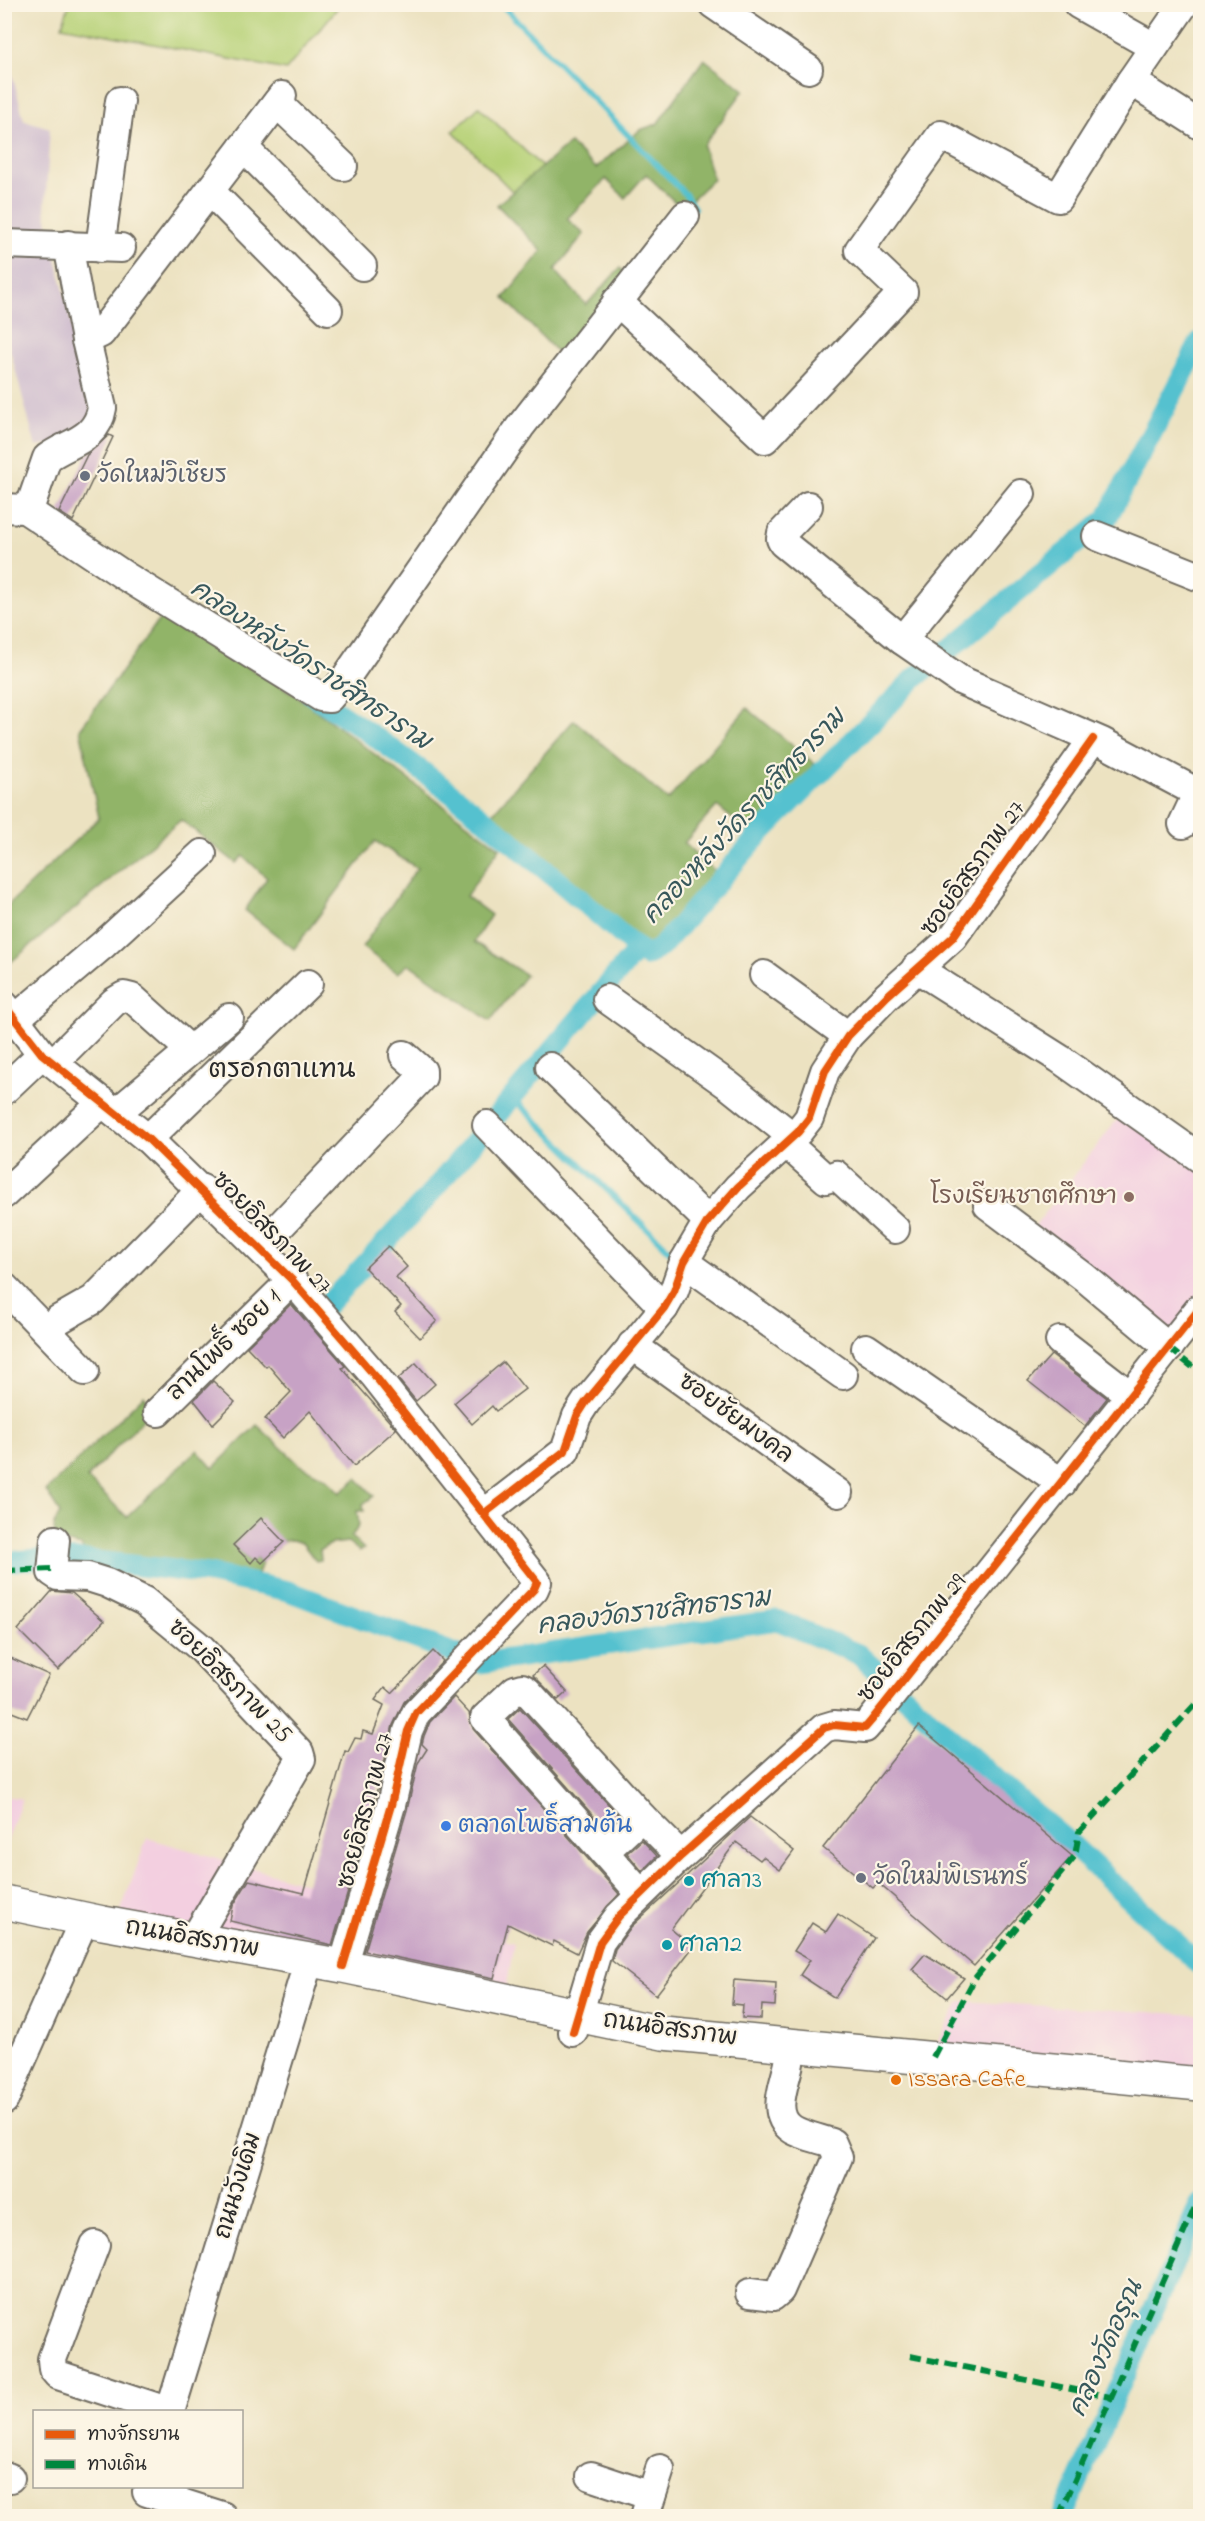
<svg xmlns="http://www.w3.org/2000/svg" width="1205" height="2521" font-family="'Indie Flower','Playpen Sans Thai',sans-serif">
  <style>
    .built { fill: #f3cfe0 }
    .industrial { fill: #cfbdcf }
    .green { fill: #b7d278; stroke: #717e52; stroke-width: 1.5 }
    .forest { fill: #91b468; stroke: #5e704a; stroke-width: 1.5 }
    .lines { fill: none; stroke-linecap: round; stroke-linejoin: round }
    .stream { stroke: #55c1cf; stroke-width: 6 }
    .canal { stroke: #55c1cf; stroke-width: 21 }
    .building { fill: #c7a2c5 }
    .minor-casing { stroke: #6f6b60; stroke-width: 32 }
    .major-casing { stroke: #6f6b60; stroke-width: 36 }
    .minor { stroke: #fff; stroke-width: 28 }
    .major { stroke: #fff; stroke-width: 33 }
    .quiet { stroke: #00873e; stroke-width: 6; stroke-dasharray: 12 6; stroke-linecap: butt }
    .cycleway-casing { stroke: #fcf5e5; stroke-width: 11 }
    .cycleway { stroke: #e8590c; stroke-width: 8 }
    .worship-dot { fill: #6b7280; stroke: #fcf5e5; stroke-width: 2 }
    .education-dot { fill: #8d6e63; stroke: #fcf5e5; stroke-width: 2 }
    .shop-dot { fill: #3f7fe0; stroke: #fcf5e5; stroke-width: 2 }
    .culture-dot { fill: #0f9aa8; stroke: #fcf5e5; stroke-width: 2 }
    .food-dot { fill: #e8710a; stroke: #fcf5e5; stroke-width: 2 }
    .labels { text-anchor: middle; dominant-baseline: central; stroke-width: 4.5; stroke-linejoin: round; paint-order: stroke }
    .worship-label { font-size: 24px; fill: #5b616d; stroke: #fcf5e5; text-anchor: start }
    .street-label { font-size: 24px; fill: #2b2b2b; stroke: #fcf5e5 }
    .education-label { font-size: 24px; fill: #785e54; stroke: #fcf5e5; text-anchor: end }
    .shop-label { font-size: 24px; fill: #366cbe; stroke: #fcf5e5; text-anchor: start }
    .culture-label { font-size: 24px; fill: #0d838f; stroke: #fcf5e5; text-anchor: start }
    .food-label { font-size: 24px; fill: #c56008; stroke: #fcf5e5; text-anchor: start }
    .water-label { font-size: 26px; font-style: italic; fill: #38585c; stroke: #fcf5e5 }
    .neighbourhood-label { font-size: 26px; fill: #2b2b2b; stroke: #fcf5e5 }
  </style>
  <rect width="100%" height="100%" fill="#fcf5e5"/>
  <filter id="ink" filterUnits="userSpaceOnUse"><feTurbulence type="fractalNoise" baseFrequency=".0167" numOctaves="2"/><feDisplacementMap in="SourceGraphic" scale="12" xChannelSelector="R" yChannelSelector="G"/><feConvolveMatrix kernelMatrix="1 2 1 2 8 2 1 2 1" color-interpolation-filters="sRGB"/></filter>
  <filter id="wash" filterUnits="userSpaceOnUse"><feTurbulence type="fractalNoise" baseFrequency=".008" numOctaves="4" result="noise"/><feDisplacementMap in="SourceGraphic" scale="24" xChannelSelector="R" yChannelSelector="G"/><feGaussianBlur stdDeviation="1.35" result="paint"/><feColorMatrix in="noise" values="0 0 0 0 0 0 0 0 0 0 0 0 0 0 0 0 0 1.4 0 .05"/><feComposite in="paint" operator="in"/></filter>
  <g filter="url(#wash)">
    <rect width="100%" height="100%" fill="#ece2c1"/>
    <g class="built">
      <polygon points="1122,1113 1200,1166 1200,1298 1169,1339 1033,1229"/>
      <polygon points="5,1796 22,1799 5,1848 4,1796"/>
      <polygon points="147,1838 514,1943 506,1990 120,1913"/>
      <polygon points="960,2001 1200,2015 1200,2069 934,2048"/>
    </g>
    <polygon class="industrial" points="4,43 24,120 50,128 45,210 93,418 53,444 36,447 5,331"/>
    <g class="green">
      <polygon points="69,5 69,4 340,5 286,70 62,26"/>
      <polygon points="479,107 542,167 513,192 453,131"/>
    </g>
    <g class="forest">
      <polygon points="704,59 744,90 703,146 713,179 682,209 646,174 625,198 606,179 567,219 584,234 555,270 586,305 620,268 627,275 563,358 504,298 542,251 497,205 570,143 596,168 640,130 657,124"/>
      <polygon points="161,617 294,694 500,848 466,896 491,915 474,942 526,975 490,1021 409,964 398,973 362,947 417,868 375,841 294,949 245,910 267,878 243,856 236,863 181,820 5,967 5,908 99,818 80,729"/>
      <polygon points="747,708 815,764 752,835 717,806 684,843 717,873 649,948 490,816 574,720 668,800"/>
      <polygon points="144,1395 152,1410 87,1478 127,1517 197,1450 213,1468 257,1425 300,1465 326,1478 340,1493 357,1478 374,1496 363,1504 364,1511 357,1511 359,1526 351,1537 364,1549 359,1551 348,1542 330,1544 320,1550 321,1560 316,1561 302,1543 292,1540 234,1545 250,1562 256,1557 262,1563 257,1576 83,1553 82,1546 55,1540 54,1524 60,1513 46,1491"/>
    </g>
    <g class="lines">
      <g class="stream">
        <polyline points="501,4 685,194 694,208"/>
        <polyline points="512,1097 675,1256"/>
      </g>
      <g class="canal">
        <path d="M312 695C431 770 539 863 646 956L661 947 757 837 915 678 1107 518 1200 342"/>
        <polyline points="327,1305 425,1200 638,949"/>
        <polyline points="4,1562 39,1559 87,1560 210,1574 243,1581 288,1591 480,1663 777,1620 858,1654 1021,1802 1072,1845 1200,1965"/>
        <polyline points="1063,2516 1200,2204"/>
      </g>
    </g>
    <g id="blocks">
      <g class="building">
        <polygon points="109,435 113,437 73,521 59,512 87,455"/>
        <polygon points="388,1246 407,1267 396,1277 437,1321 420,1338 395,1312 401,1306 365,1268"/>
        <polygon points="291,1304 345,1366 342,1368 396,1429 354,1466 310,1411 283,1438 265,1419 291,1392 268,1365 266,1367 247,1347"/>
        <polygon points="1051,1355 1107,1398 1085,1426 1028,1381"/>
        <polygon points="503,1362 525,1389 496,1411 492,1406 472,1424 454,1403"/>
        <polygon points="416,1363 435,1384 416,1401 398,1379"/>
        <polygon points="213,1381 235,1402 213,1424 194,1400"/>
        <polygon points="261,1518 284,1542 262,1563 256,1557 251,1563 233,1545"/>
        <polygon points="52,1591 72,1593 104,1621 58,1670 18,1630"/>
        <polygon points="433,1651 443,1661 404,1702 393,1725 379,1785 357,1842 362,1845 332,1945 230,1921 233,1906 249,1880 304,1893 345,1751 348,1752 355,1738 361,1739 363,1731 373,1734 384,1705 375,1700 385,1687 392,1693"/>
        <polygon points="4,1655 49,1675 27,1718 4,1709"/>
        <polygon points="543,1666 567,1692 558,1700 533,1675"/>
        <polygon points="454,1697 469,1713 473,1729 619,1894 587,1932 577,1953 554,1941 552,1946 508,1924 494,1978 365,1951 407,1810 418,1763 427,1749 422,1744 424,1736 430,1722"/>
        <polygon points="520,1708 619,1816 605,1829 508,1719"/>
        <polygon points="919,1726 1072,1856 974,1966 878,1883 873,1888 823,1848"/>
        <polygon points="750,1817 794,1851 780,1870 763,1857 760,1860 736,1842 671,1929 693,1947 656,1995 612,1961 615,1949 631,1927"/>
        <polygon points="642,1840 657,1856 642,1871 627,1853"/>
        <polygon points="838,1914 874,1938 835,1998 800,1975 810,1960 794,1951 812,1923 826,1932"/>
        <polygon points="925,1954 964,1978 947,1998 912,1969"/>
        <polygon points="734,1980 776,1983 775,2006 762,2005 761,2019 742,2018 743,2005 732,2004"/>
      </g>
    </g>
  </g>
  <g filter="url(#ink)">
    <use href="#blocks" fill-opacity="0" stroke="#6f6b60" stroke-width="1.5"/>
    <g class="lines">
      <defs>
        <g id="minor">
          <polyline points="713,4 808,69"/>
          <polyline points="1078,4 1154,47"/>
          <polyline points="1131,81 1200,125"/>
          <polyline points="277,103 343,166"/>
          <polyline points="243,147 362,266"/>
          <polyline points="210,191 328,310"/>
          <polyline points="4,244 121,248"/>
          <polyline points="68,245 86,340 101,333 282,96"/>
          <polyline points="100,248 120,101"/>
          <polyline points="617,301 765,439 903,292 859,250 941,135 1058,198 1131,81 1184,4"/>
          <polyline points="808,506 782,533 781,539 783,543 902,640 960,680 1102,742 1198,793"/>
          <path d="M4 508 25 509 32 501 47 458C69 442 97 440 102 408L86 340"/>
          <polyline points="25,509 125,576 321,697 329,698 342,683 520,427 685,216"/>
          <polyline points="1097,536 1200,577"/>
          <polyline points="902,640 1021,494"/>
          <polyline points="1183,824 1200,788"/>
          <polyline points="916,968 1060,1059 1200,1158"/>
          <polyline points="764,975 848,1036"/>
          <polyline points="607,999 728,1085 793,1137"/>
          <polyline points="4,1005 42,1054 148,1139 292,1280 375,1376 537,1582 534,1589 416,1713 408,1731 391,1805 343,1966"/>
          <polyline points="14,1020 104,944 202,854"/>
          <polyline points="54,1062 114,1002 124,996 132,998 190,1050"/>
          <polyline points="550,1067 708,1221"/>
          <polyline points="4,1090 42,1054"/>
          <polyline points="116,1113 229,1018"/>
          <polyline points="487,1125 664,1308"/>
          <polyline points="148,1139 308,984"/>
          <polyline points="786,1143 826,1179 836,1175 895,1229"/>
          <polyline points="4,1194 103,1102"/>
          <polyline points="988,1205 1084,1277 1169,1348"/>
          <polyline points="260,1247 422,1077 422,1071 404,1055"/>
          <polyline points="684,1262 843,1375"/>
          <polyline points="4,1287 85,1371"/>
          <polyline points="58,1320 93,1300 202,1189"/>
          <polyline points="1060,1341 1131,1396"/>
          <polyline points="632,1345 838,1493"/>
          <polyline points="866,1348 1062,1483"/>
          <polyline points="158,1412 292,1280"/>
          <polyline points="485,1513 565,1451 577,1416 586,1402 664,1308 674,1291 684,1262 708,1221 738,1187 798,1132 809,1118 825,1071 848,1036 887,996 953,937 1093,739"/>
          <polyline points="55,1540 52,1572 58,1576 88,1577 107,1583 144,1601 201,1648 299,1752 301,1759 194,1940"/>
          <polyline points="604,1852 642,1817"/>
          <polyline points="641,1894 485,1718 515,1690 522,1688 527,1691 642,1817 681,1856"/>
          <polyline points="573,2032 600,1942 619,1916 681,1856 824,1728 834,1725 865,1728 871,1721 1200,1308"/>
          <polyline points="4,2100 84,1920"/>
          <polyline points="95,2245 52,2359 53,2369 58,2375 170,2412"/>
          <path d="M750 2293 773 2296 780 2290 838 2157 832 2143C820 2139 801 2135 792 2129 770 2114 785 2084 789 2063"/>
          <polyline points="170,2412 309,1960"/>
          <polyline points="4,2476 10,2478"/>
          <polyline points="591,2476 651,2496"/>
          <polyline points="147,2492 222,2516"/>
          <polyline points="645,2516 660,2469"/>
        </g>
        <polyline id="major" points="4,1902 103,1923 343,1966 663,2033 1200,2084"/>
      </defs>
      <use href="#minor" class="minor-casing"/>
      <use href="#major" class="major-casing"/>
      <use href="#minor" class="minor"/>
      <use href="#major" class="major"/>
      <g class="quiet">
        <polyline points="1169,1348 1200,1373"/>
        <polyline points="4,1571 51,1569"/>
        <polyline points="933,2057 975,1978 1075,1856 1079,1832 1200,1699"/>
        <polyline points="910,2356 1110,2397"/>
        <polyline points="1059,2516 1200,2196"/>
      </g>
      <defs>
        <g id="cycleway">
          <polyline points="4,1005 42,1054 148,1139 292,1280 375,1376 537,1582 534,1589 416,1713 408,1731 391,1805 343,1966"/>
          <polyline points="485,1513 565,1451 577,1416 586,1402 664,1308 674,1291 684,1262 708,1221 738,1187 798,1132 809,1118 825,1071 848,1036 887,996 953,937 1093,739"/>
          <polyline points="573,2032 600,1942 619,1916 681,1856 824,1728 834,1725 865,1728 871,1721 1200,1308"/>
        </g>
      </defs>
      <use href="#cycleway" class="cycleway-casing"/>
      <use href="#cycleway" class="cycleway"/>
    </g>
  </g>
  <g class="worship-dot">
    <circle cx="85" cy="476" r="6"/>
    <circle cx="861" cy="1878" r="6"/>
  </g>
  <circle class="education-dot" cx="1129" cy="1197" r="6"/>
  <circle class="shop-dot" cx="446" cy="1826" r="6"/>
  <g class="culture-dot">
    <circle cx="689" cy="1881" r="6"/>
    <circle cx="667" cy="1945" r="6"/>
  </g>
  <circle class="food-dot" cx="896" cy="2080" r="6"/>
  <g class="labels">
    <g class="worship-label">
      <text x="97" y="476">วัดใหม่วิเชียร</text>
      <text x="873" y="1878">วัดใหม่พิเรนทร์</text>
    </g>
    <g class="street-label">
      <text transform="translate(974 869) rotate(-54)">ซอยอิสรภาพ 27</text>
      <text transform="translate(271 1234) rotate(46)">ซอยอิสรภาพ 27</text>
      <text transform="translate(225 1346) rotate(-44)">ลานโพธิ์ ซอย 1</text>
      <text transform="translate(735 1419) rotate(36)">ซอยชัยมงคล</text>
      <text transform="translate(913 1639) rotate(-51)">ซอยอิสรภาพ 29</text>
      <text transform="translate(229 1682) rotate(45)">ซอยอิสรภาพ 25</text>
      <text transform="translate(367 1811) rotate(-75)">ซอยอิสรภาพ 27</text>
      <text transform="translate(192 1939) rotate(10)">ถนนอิสรภาพ</text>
      <text transform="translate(670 2030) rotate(8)">ถนนอิสรภาพ</text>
      <text transform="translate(239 2186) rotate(-73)">ถนนวังเดิม</text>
    </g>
    <g class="education-label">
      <text x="1117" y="1197">โรงเรียนชาตศึกษา</text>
    </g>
    <g class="shop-label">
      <text x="458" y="1826">ตลาดโพธิ์สามต้น</text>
    </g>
    <g class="culture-label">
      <text x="701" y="1881">ศาลา3</text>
      <text x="679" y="1945">ศาลา2</text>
    </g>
    <g class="food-label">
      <text x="908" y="2080">Issara Cafe</text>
    </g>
    <g class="water-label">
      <text transform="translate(310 666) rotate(34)">คลองหลังวัดราชสิทธาราม</text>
      <text transform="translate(745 817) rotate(-47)">คลองหลังวัดราชสิทธาราม</text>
      <text transform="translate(654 1613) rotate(-7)">คลองวัดราชสิทธาราม</text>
      <text transform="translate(1107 2349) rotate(-66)">คลองวัดอรุณ</text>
    </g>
    <g class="neighbourhood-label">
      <text x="282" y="1071">ตรอกตาแทน</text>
    </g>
  </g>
  <rect width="1205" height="2521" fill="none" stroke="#fcf5e5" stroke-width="24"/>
  <rect x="33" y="2410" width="210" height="78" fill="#fcf5e5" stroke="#a8a49b" stroke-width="1.5"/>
  <rect x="45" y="2430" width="30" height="9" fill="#e8590c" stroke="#a8a49b" stroke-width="1.5"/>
  <text x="87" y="2440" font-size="18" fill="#2b2b2b">ทางจักรยาน</text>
  <rect x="45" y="2460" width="30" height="9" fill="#00873e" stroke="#a8a49b" stroke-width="1.5"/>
  <text x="87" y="2470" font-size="18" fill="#2b2b2b">ทางเดิน</text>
</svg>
